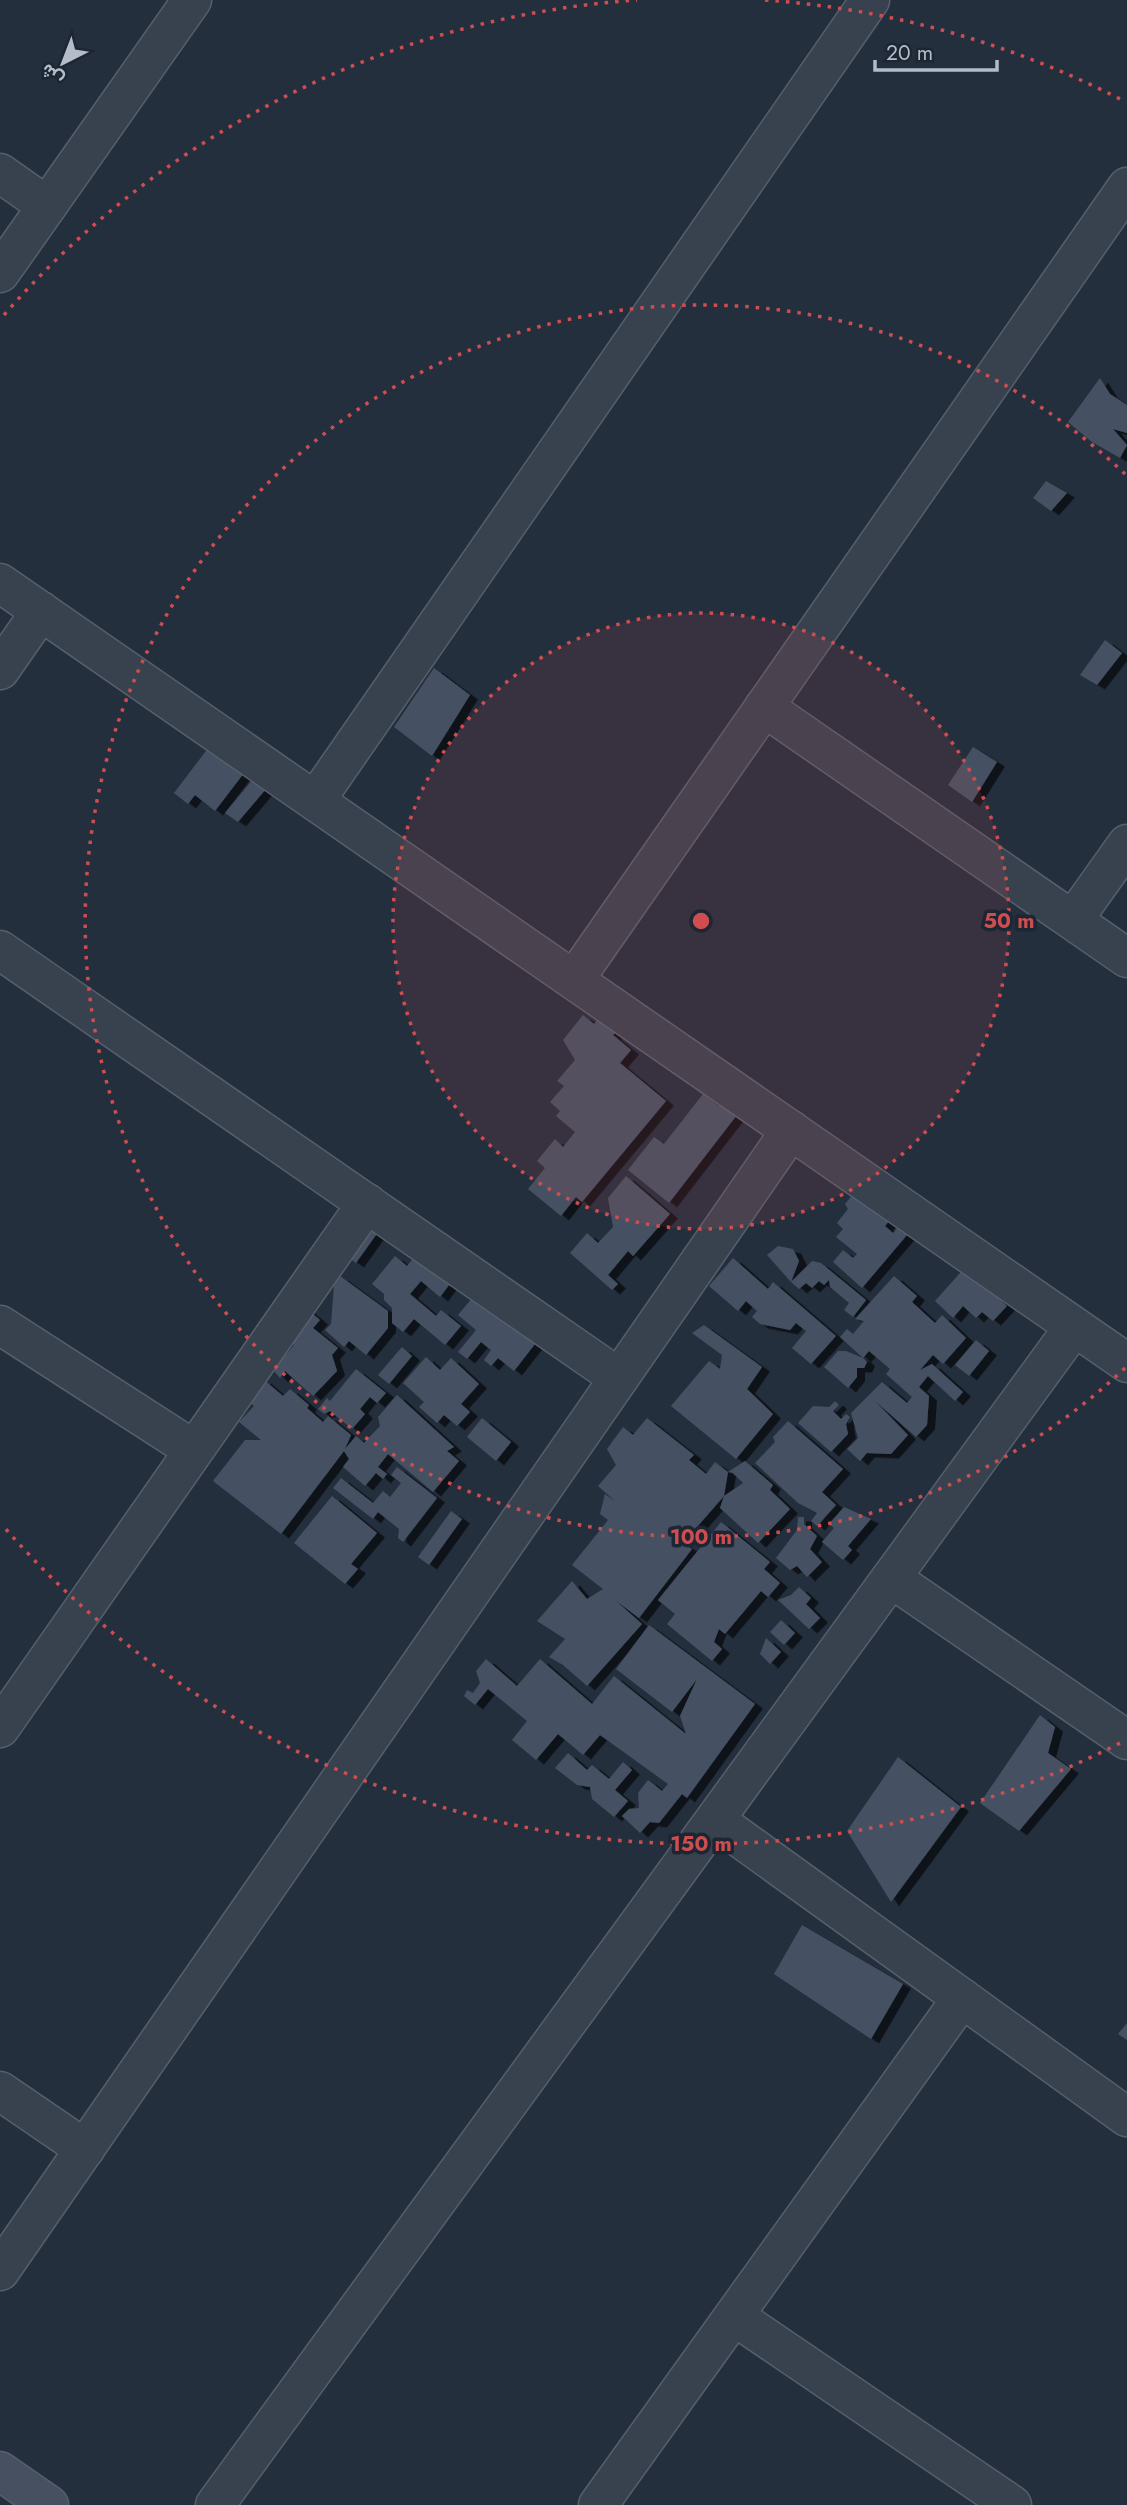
<svg xmlns="http://www.w3.org/2000/svg" width="1127" height="2505" font-family="Jost,Vazirmatn,sans-serif">
  <style>
    .building { fill: #455162; filter: url(#shadow) }
    .lines { fill: none; stroke-linecap: round; stroke-linejoin: round }
    .street-casing { stroke: #565f6c; stroke-width: 41 }
    .secondary-casing { stroke: #565f6c; stroke-width: 41 }
    .street { stroke: #38414e; stroke-width: 38 }
    .secondary { stroke: #465061; stroke-width: 38 }
    .ring { fill: none; stroke: #ce4d50; stroke-width: 3.5; stroke-dasharray: 3.5 7 }
    .centre { fill: #ce4d50; stroke: #1d2633; stroke-width: 3.5 }
    .ring-label { font-size: 21px; text-anchor: middle; font-weight: bold; fill: #ce4d50; stroke: #1d2633; stroke-width: 7; stroke-linejoin: round; paint-order: stroke }
  </style>
  <defs>
    <filter id="shadow"><feDropShadow dx="8" dy="4.5" stdDeviation="0" flood-color="#0009"/></filter>
  </defs>
  <rect width="100%" height="100%" fill="#242f3e"/>
  <g class="building">
    <polygon points="1100,378 1110,394 1127,405 1127,433 1113,429 1127,445 1120,458 1092,442 1068,422"/>
    <polygon points="1046,481 1067,493 1051,511 1033,498"/>
    <polygon points="1105,640 1122,653 1097,685 1080,675"/>
    <polygon points="434,668 470,695 432,756 394,727"/>
    <polygon points="212,743 247,769 215,811 195,795 188,804 174,793"/>
    <polygon points="973,747 997,762 972,802 948,785"/>
    <polygon points="253,779 266,789 238,822 225,813"/>
    <polygon points="602,1014 619,1029 613,1035 631,1050 620,1063 666,1101 582,1202 576,1197 561,1216 528,1189 545,1168 537,1161 555,1139 563,1147 575,1132 556,1116 560,1111 550,1102 564,1086 557,1081 575,1060 563,1040 583,1015 594,1024"/>
    <polygon points="703,1094 719,1106 725,1099 740,1111 669,1203 628,1170 654,1137 664,1144"/>
    <polygon points="626,1176 670,1214 633,1256 628,1251 608,1275 618,1284 612,1290 570,1253 587,1233 598,1243 613,1227 608,1198"/>
    <polygon points="859,1187 894,1215 885,1226 893,1233 898,1227 907,1235 862,1288 833,1262 843,1250 853,1258 857,1254 836,1237 843,1229 837,1223 848,1209 845,1204"/>
    <polygon points="365,1217 381,1228 356,1263 339,1251"/>
    <polygon points="778,1246 793,1249 799,1261 791,1282 767,1255"/>
    <polygon points="395,1256 407,1266 415,1256 449,1285 440,1297 421,1281 410,1294 436,1316 441,1310 461,1326 445,1345 414,1319 403,1332 392,1323 392,1308 384,1300 384,1294 372,1284"/>
    <polygon points="733,1258 768,1289 773,1282 836,1336 811,1364 792,1348 806,1331 796,1323 790,1330 760,1324 752,1317 757,1311 746,1301 738,1311 709,1286"/>
    <polygon points="812,1261 821,1263 866,1300 853,1317 844,1310 849,1303 830,1287 829,1280 824,1285 819,1281 812,1288 806,1283 799,1289 791,1282"/>
    <polygon points="968,1264 989,1290 1007,1306 993,1321 982,1312 976,1318 963,1306 953,1318 935,1301"/>
    <polygon points="340,1276 388,1311 388,1328 366,1355 349,1341 344,1347 325,1330 331,1324 334,1285"/>
    <polygon points="894,1276 917,1296 912,1302 935,1323 942,1315 966,1338 943,1364 933,1355 920,1370 932,1364 963,1392 955,1401 928,1376 919,1387 929,1396 927,1425 916,1437 875,1401 908,1435 891,1454 867,1453 860,1461 847,1449 858,1438 851,1413 882,1382 907,1403 912,1397 886,1374 890,1369 869,1351 863,1358 867,1362 864,1368 857,1368 857,1377 848,1388 824,1367 838,1351 846,1351 863,1358 840,1337 847,1329 853,1334 864,1321 855,1319"/>
    <polygon points="474,1296 535,1344 514,1371 498,1358 491,1366 484,1360 491,1350 481,1342 467,1359 458,1352 476,1330 458,1315"/>
    <polygon points="306,1308 320,1320 313,1328 338,1348 332,1355 337,1371 313,1396 285,1371 280,1378 273,1370 278,1352 284,1357 294,1345 283,1336"/>
    <polygon points="704,1325 762,1367 747,1389 773,1414 736,1459 671,1406 709,1361 720,1369 722,1355 692,1333"/>
    <polygon points="976,1340 989,1351 969,1376 955,1365"/>
    <polygon points="402,1347 412,1356 389,1384 378,1375"/>
    <polygon points="426,1357 440,1370 451,1358 479,1384 461,1404 470,1412 457,1426 444,1415 437,1423 419,1407 424,1402 403,1383"/>
    <polygon points="356,1369 386,1393 377,1403 370,1397 360,1409 365,1414 352,1429 330,1411 324,1414 318,1409 327,1398 330,1401"/>
    <polygon points="263,1379 283,1396 290,1389 309,1405 307,1408 323,1422 328,1416 351,1435 345,1449 356,1436 364,1443 380,1426 378,1417 397,1395 454,1447 447,1451 459,1461 433,1492 388,1454 378,1467 387,1474 383,1479 376,1473 365,1486 343,1467 349,1459 344,1451 281,1534 213,1481 245,1440 261,1440 239,1422 254,1406 246,1399"/>
    <polygon points="835,1401 839,1405 833,1411 841,1419 846,1414 850,1417 846,1424 848,1434 831,1452 798,1423 813,1406 829,1407"/>
    <polygon points="482,1418 511,1442 496,1461 467,1437"/>
    <polygon points="647,1418 694,1455 689,1460 706,1474 715,1462 728,1472 724,1496 683,1543 692,1549 639,1618 615,1600 642,1624 587,1686 563,1665 549,1657 565,1639 537,1621 572,1581 587,1599 603,1589 572,1565 608,1520 600,1514 605,1494 616,1502 598,1486 616,1465 607,1449 623,1427 633,1435"/>
    <polygon points="788,1421 843,1469 822,1492 836,1505 817,1526 811,1521 817,1513 798,1503 755,1463 775,1442 773,1437"/>
    <polygon points="745,1461 773,1485 770,1490 790,1509 758,1543 720,1508 724,1496 743,1483 733,1473 728,1472"/>
    <polygon points="397,1467 437,1498 403,1542 398,1538 399,1529 378,1512 373,1519 333,1488 341,1478 373,1503 383,1491 390,1497 401,1483 391,1475"/>
    <polygon points="332,1496 377,1533 351,1564 358,1569 345,1584 294,1543"/>
    <polygon points="844,1507 871,1519 848,1546 852,1550 843,1560 822,1542 834,1528 829,1524"/>
    <polygon points="451,1511 462,1519 429,1565 418,1557"/>
    <polygon points="798,1517 804,1517 804,1524 817,1536 810,1549 822,1562 807,1577 797,1566 790,1570 776,1558 797,1530"/>
    <polygon points="721,1522 770,1562 764,1569 780,1583 768,1597 761,1591 725,1634 719,1629 714,1642 722,1649 712,1661 667,1624 675,1614 658,1600"/>
    <polygon points="799,1587 811,1598 806,1604 820,1618 809,1629 778,1600 791,1595"/>
    <polygon points="781,1620 795,1633 784,1645 770,1632"/>
    <polygon points="649,1625 755,1704 687,1798 682,1794 659,1823 650,1822 640,1833 622,1816 629,1809 639,1808 638,1793 648,1780 662,1791 668,1784 600,1735 583,1755 558,1734 536,1760 512,1740 527,1721 488,1689 475,1705 464,1696 467,1690 473,1693 480,1683 476,1671 486,1659 517,1686 540,1659 592,1704 614,1676 686,1734 680,1716 697,1679 672,1712 616,1669"/>
    <polygon points="766,1638 781,1652 770,1664 760,1654"/>
    <polygon points="1040,1715 1055,1727 1048,1753 1071,1769 1019,1831 980,1803"/>
    <polygon points="568,1753 587,1770 592,1765 609,1779 623,1762 632,1770 615,1790 628,1801 614,1817 592,1799 590,1787 577,1785 555,1768"/>
    <polygon points="898,1757 961,1807 891,1902 847,1831"/>
    <polygon points="802,1925 903,1984 871,2039 774,1974"/>
    <polygon points="1127,2023 1127,2040 1118,2034"/>
  </g>
  <g class="lines">
    <defs>
      <g id="street">
        <polyline points="0,173 47,206"/>
        <polyline points="0,273 192,0"/>
        <polyline points="0,583 1127,1363"/>
        <polyline points="0,670 41,611"/>
        <polyline points="764,707 1127,958"/>
        <polyline points="315,801 870,0"/>
        <polyline points="1073,920 1127,844"/>
        <polyline points="0,950 619,1378"/>
        <polyline points="574,980 1127,187"/>
        <polyline points="0,1325 194,1450"/>
        <polyline points="891,1578 1127,1740"/>
        <polyline points="0,1728 367,1203"/>
        <polyline points="715,1820 1127,2117"/>
        <polyline points="0,2091 85,2149"/>
        <polyline points="0,2271 791,1130"/>
        <polyline points="734,2316 1012,2505"/>
        <polyline points="215,2505 1074,1327"/>
        <polyline points="598,2505 962,1998"/>
      </g>
      <polyline id="secondary" points="0,2471 49,2505"/>
    </defs>
    <use href="#street" class="street-casing"/>
    <use href="#secondary" class="secondary-casing"/>
    <use href="#street" class="street"/>
    <use href="#secondary" class="secondary"/>
  </g>
  <circle cx="701" cy="921" r="308" fill="#ce4d50" fill-opacity=".12"/>
  <g class="ring">
    <circle cx="701" cy="921" r="308"/>
    <path d="M1125 1368A616 616 0 1 1 1125 474"/>
    <path d="M1120 1743A923 923 0 0 1 4 1527M4 315A923 923 0 0 1 637 0M765 0A923 923 0 0 1 1120 99"/>
  </g>
  <circle cx="701" cy="921" r="10" class="centre"/>
  <g class="ring-label">
    <text x="1009" y="928">50 m</text>
    <text x="701" y="1544">100 m</text>
    <text x="701" y="1851">150 m</text>
  </g>
  <g transform="translate(63 63) rotate(222)" stroke="#1d2633" stroke-width="5" paint-order="stroke">
  <path d="M0-5L12 26L0 18L-12 26Z" fill="#b4bcc9"/>
  <text y="-10" font-size="19" font-weight="bold" text-anchor="middle" fill="#b4bcc9">ش</text>
  </g>
  <path d="M875 60v10h122v-10" fill="none" stroke="#b4bcc9" stroke-width="3.5"/>
  <text x="886" y="60" font-size="21" fill="#b4bcc9" stroke="#1d2633" stroke-width="5" paint-order="stroke">20 m</text>
</svg>
